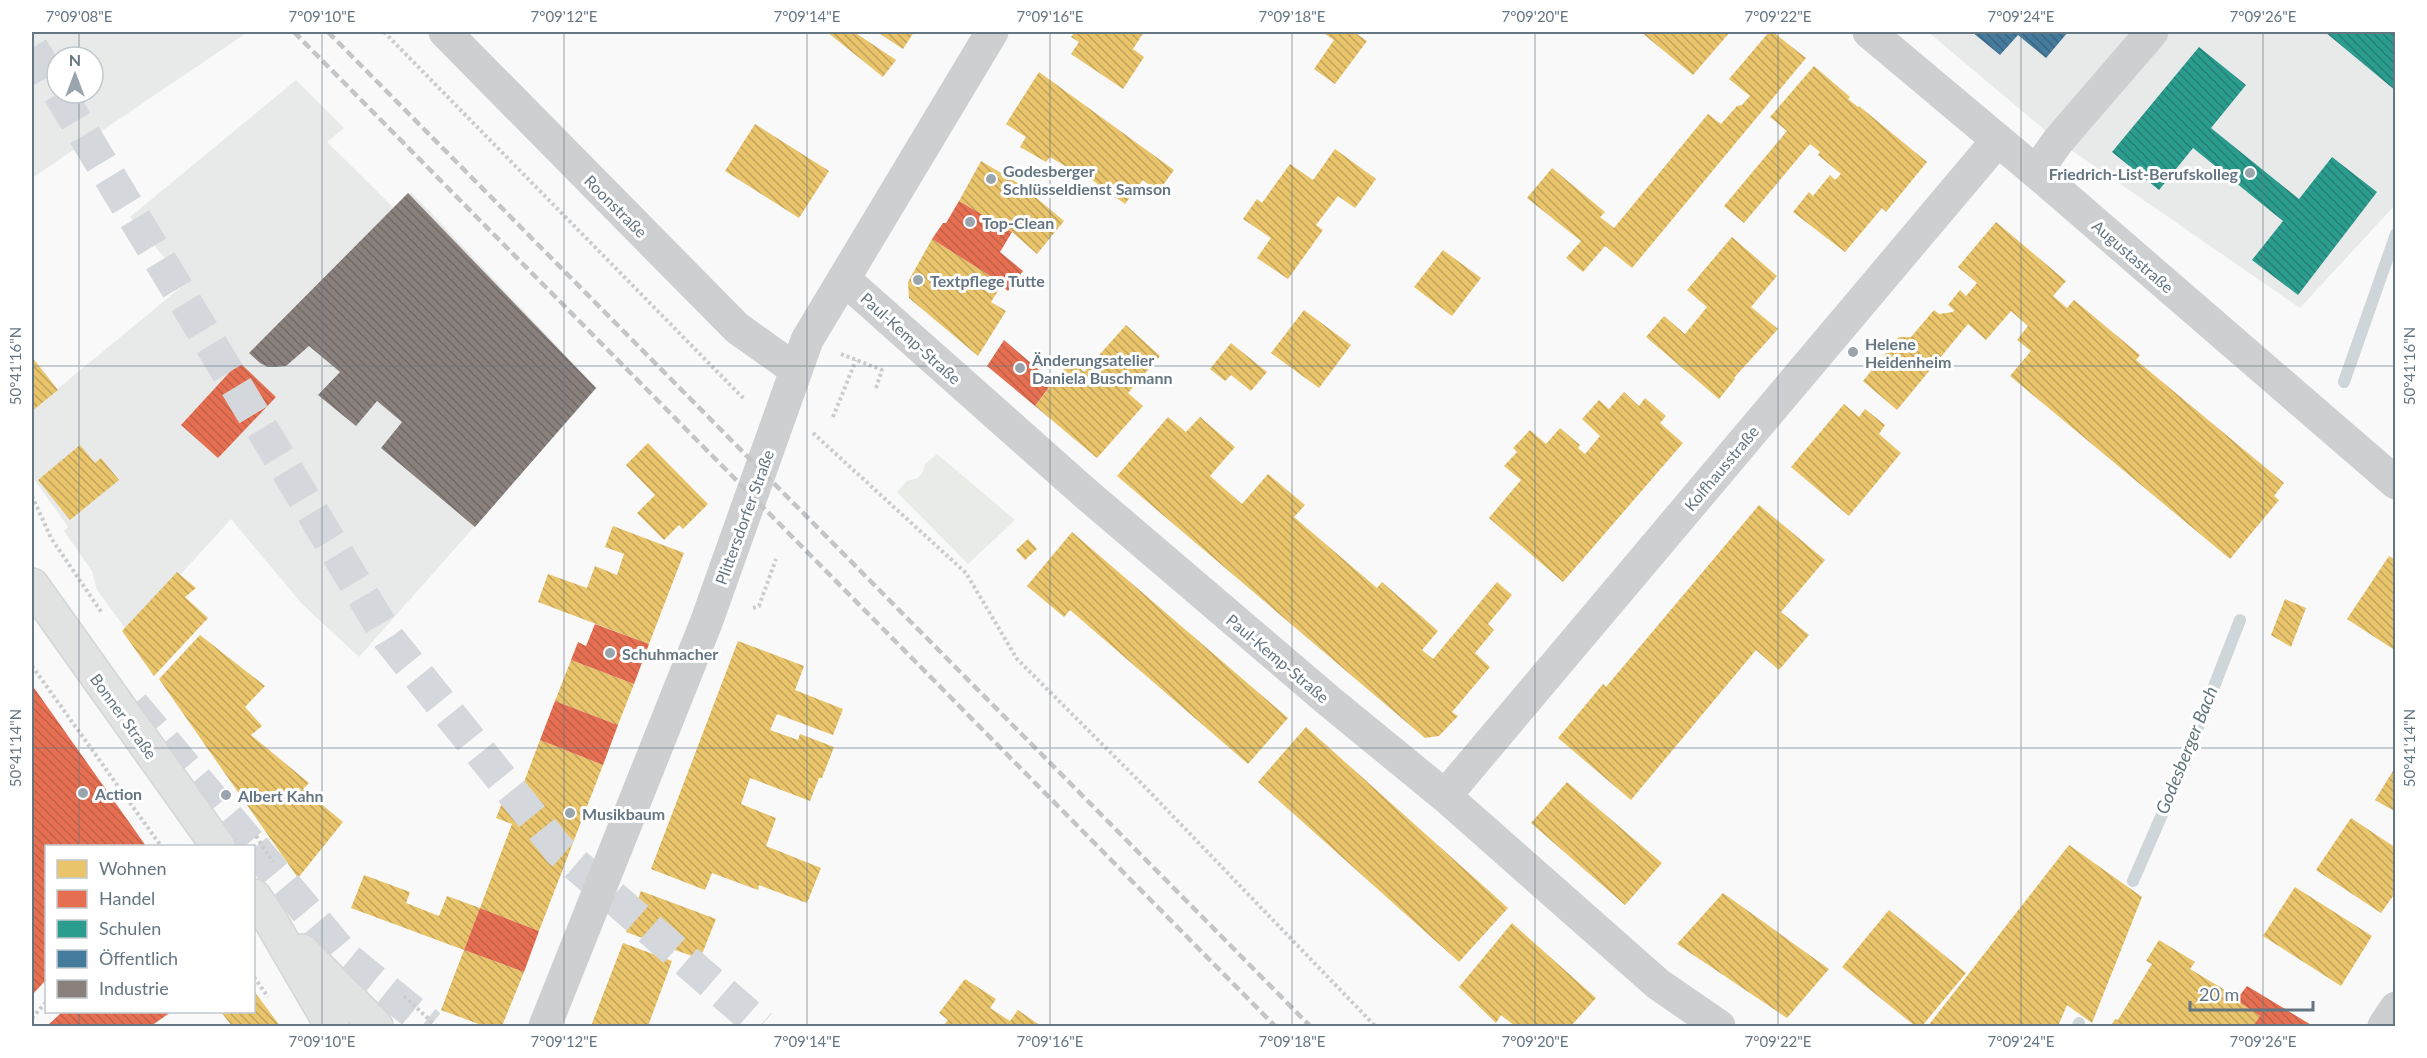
<svg xmlns="http://www.w3.org/2000/svg" width="2427" height="1058" font-family="Lato,sans-serif">
  <style>
    .built { fill: #e8e9e9; fill-rule: evenodd }
    .green { fill: #e8ebe6 }
    .homes { fill: url(#homes-back-hatch) }
    .shops { fill: url(#shops-back-hatch) }
    .schools { fill: url(#schools-back-hatch) }
    .public { fill: url(#public-back-hatch) }
    .industry { fill: url(#industry-back-hatch) }
    .lines { fill: none; stroke-linecap: round; stroke-linejoin: round }
    .stream { stroke: #ced6d9; stroke-width: 12 }
    .major-tunnel { stroke: #d4d8dc; stroke-width: 33; stroke-dasharray: 33 16; stroke-linecap: butt }
    .major-casing { stroke: #d5d6d7; stroke-width: 36 }
    .path { stroke: #cbcccd; stroke-width: 4; stroke-dasharray: 3 3; stroke-linecap: butt }
    .minor { stroke: #cecfd0; stroke-width: 33 }
    .major { stroke: #e1e2e2; stroke-width: 33 }
    .rail { stroke: #c3c5c6; stroke-width: 4.5; stroke-dasharray: 9 4.5; stroke-linecap: butt }
    .ticks { fill: none; stroke: #657683; stroke-width: 1.5; stroke-opacity: 0.45 }
    .poi-dot { fill: #99a4ac; stroke: #fff; stroke-width: 2 }
    .labels { text-anchor: middle; dominant-baseline: central; stroke-width: 6; stroke-linejoin: round; paint-order: stroke }
    .poi-label { font-size: 16px; font-weight: bold; fill: #657683; stroke: #fff; text-anchor: start }
    .street-label { font-size: 16px; fill: #657683; stroke: #fff }
    .water-label { font-size: 18px; font-style: italic; fill: #60757c; stroke: #fff }
    .neatline { fill: none; stroke: #657683; stroke-width: 2 }
    .ticks-label { font-size: 15px; text-anchor: middle; fill: #657683 }
  </style>
  <defs>
    <pattern id="homes-back-hatch" width="6" height="6" patternUnits="userSpaceOnUse" patternTransform="scale(1.5)"><rect width="6" height="6" fill="#e9c46a"/><path d="M-1 5l2 2M0 0l6 6M5-1l2 2" fill="none" stroke="#c0a45d"/></pattern>
    <pattern id="shops-back-hatch" width="6" height="6" patternUnits="userSpaceOnUse" patternTransform="scale(1.5)"><rect width="6" height="6" fill="#e76f51"/><path d="M-1 5l2 2M0 0l6 6M5-1l2 2" fill="none" stroke="#bf6049"/></pattern>
    <pattern id="schools-back-hatch" width="6" height="6" patternUnits="userSpaceOnUse" patternTransform="scale(1.5)"><rect width="6" height="6" fill="#2a9d8f"/><path d="M-1 5l2 2M0 0l6 6M5-1l2 2" fill="none" stroke="#277e75"/></pattern>
    <pattern id="public-back-hatch" width="6" height="6" patternUnits="userSpaceOnUse" patternTransform="scale(1.5)"><rect width="6" height="6" fill="#457b9d"/><path d="M-1 5l2 2M0 0l6 6M5-1l2 2" fill="none" stroke="#3b6580"/></pattern>
    <pattern id="industry-back-hatch" width="6" height="6" patternUnits="userSpaceOnUse" patternTransform="scale(1.5)"><rect width="6" height="6" fill="#8a817c"/><path d="M-1 5l2 2M0 0l6 6M5-1l2 2" fill="none" stroke="#6f6a67"/></pattern>
  </defs>
  <rect width="100%" height="100%" fill="#f9f9f9"/>
  <g class="built">
    <path d="M32 32H248L32 178ZM57 57H93V93H57Z"/>
    <polygon points="1928,32 2395,32 2395,205 2300,308 2058,141"/>
    <polygon points="296,80 344,128 327,142 395,209 411,192 597,388 359,657 302,604 231,519 128,632 97,590 92,571 64,531 68,527 32,476 32,410 186,283 130,217"/>
  </g>
  <polygon class="green" points="937,454 1015,520 968,564 897,492 907,481 918,478 923,472 925,464"/>
  <g class="homes">
    <polygon points="827,32 854,32 896,60 883,77"/>
    <polygon points="877,32 914,32 903,49"/>
    <polygon points="1075,32 1144,32 1133,49 1144,57 1123,89 1071,54 1079,42 1071,37"/>
    <polygon points="1322,32 1354,32 1367,41 1335,84 1314,69 1334,40"/>
    <polygon points="1641,32 1730,32 1693,75"/>
    <polygon points="1769,32 1773,32 1806,58 1632,268 1605,246 1583,272 1566,258 1581,241 1527,198 1552,168 1605,212 1600,217 1614,228 1708,114 1721,124 1737,106 1742,105 1750,96 1729,79"/>
    <polygon points="1814,66 1850,97 1848,99 1858,107 1859,106 1927,162 1886,212 1882,208 1845,252 1793,212 1809,192 1813,196 1830,175 1835,180 1841,174 1818,155 1820,152 1810,144 1744,223 1724,206 1787,131 1770,117"/>
    <polygon points="1039,72 1174,170 1158,192 1143,180 1125,204 1088,177 1087,179 1050,157 1046,162 1020,147 1026,137 1006,124"/>
    <polygon points="755,124 829,171 799,218 725,171"/>
    <polygon points="1335,149 1376,179 1355,208 1338,196 1316,225 1323,230 1288,279 1257,258 1271,238 1243,219 1257,199 1262,203 1290,164 1313,180"/>
    <polygon points="981,161 1036,194 1034,196 1064,221 1037,254 1012,232 959,201"/>
    <polygon points="1996,222 2066,281 2053,296 2067,308 2074,300 2140,355 2136,360 2284,483 2274,496 2279,500 2230,559 2010,376 2031,351 2017,340 2028,326 2011,311 1986,340 1968,324 1897,410 1863,381 1899,337 1911,337 1934,310 1939,314 1953,312 1954,310 1948,305 1960,290 1966,296 1977,283 1958,267"/>
    <polygon points="1732,237 1777,276 1751,307 1778,329 1734,378 1735,379 1719,399 1646,337 1664,316 1685,334 1707,307 1687,290"/>
    <polygon points="932,239 987,274 1001,286 991,302 1006,311 978,356 909,298 908,282"/>
    <polygon points="1443,250 1481,278 1452,316 1414,287"/>
    <polygon points="1304,310 1351,345 1319,388 1271,353"/>
    <polygon points="1126,325 1160,356 1128,393 1143,406 1097,458 1035,406 1071,360 1084,372"/>
    <polygon points="1231,343 1267,372 1251,391 1231,375 1225,381 1210,369"/>
    <polygon points="32,357 58,390 32,411"/>
    <polygon points="1624,392 1639,406 1645,398 1666,416 1660,423 1683,443 1563,582 1489,518 1521,480 1504,466 1517,452 1513,448 1530,430 1546,444 1560,428 1580,445 1578,448 1585,454 1600,436 1582,419 1599,400 1609,409"/>
    <polygon points="1844,404 1859,417 1865,409 1885,425 1879,434 1901,453 1849,516 1791,467"/>
    <polygon points="1168,417 1186,432 1200,417 1235,447 1210,476 1242,504 1268,474 1305,505 1294,517 1377,588 1382,582 1438,631 1422,650 1433,659 1497,582 1512,595 1488,624 1494,630 1475,653 1490,667 1452,712 1458,716 1439,736 1425,738 1117,476"/>
    <polygon points="648,443 708,504 683,529 679,525 664,540 637,513 655,495 626,465"/>
    <polygon points="80,445 95,463 101,458 119,480 70,520 38,480"/>
    <polygon points="1759,505 1825,560 1781,612 1809,635 1779,670 1756,650 1631,800 1558,738 1603,684 1606,687"/>
    <polygon points="613,526 684,553 649,644 538,602 548,574 587,588 595,566 617,575 624,554 605,547"/>
    <polygon points="1072,532 1288,718 1248,764 1070,610 1064,617 1027,586"/>
    <polygon points="1028,539 1037,549 1025,560 1016,550"/>
    <polygon points="2389,556 2396,560 2396,651 2347,619"/>
    <polygon points="177,572 196,588 185,597 208,618 154,676 122,631"/>
    <polygon points="2285,599 2306,608 2291,647 2271,635"/>
    <polygon points="200,635 265,686 245,707 262,726 251,735 309,783 303,789 343,822 298,878 159,679"/>
    <polygon points="738,641 804,666 795,690 843,709 833,735 777,714 770,730 798,740 800,734 834,747 822,778 819,778 810,801 750,778 741,804 776,818 766,846 821,868 807,903 759,885 758,890 712,873 705,890 651,869"/>
    <polygon points="571,660 634,684 618,725 555,701"/>
    <polygon points="1306,727 1508,908 1459,962 1258,782"/>
    <polygon points="540,740 603,765 539,931 480,908 512,824 496,818 504,798 516,803"/>
    <polygon points="2396,766 2396,812 2375,800"/>
    <polygon points="1567,782 1662,863 1625,905 1531,823"/>
    <polygon points="2351,818 2396,848 2396,892 2381,913 2316,870"/>
    <polygon points="2069,845 2142,897 2092,1023 2067,1005 2058,1026 1928,1026"/>
    <polygon points="364,875 410,892 406,903 439,916 447,896 480,908 464,950 524,972 502,1026 484,1026 441,1010 464,950 351,908"/>
    <polygon points="2295,887 2372,936 2341,986 2263,936"/>
    <polygon points="641,891 716,919 700,959 626,932"/>
    <polygon points="1723,893 1829,969 1787,1018 1677,944"/>
    <polygon points="1889,910 1966,973 1922,1026 1915,1026 1842,967"/>
    <polygon points="1512,923 1596,998 1571,1026 1515,1026 1501,1015 1496,1023 1459,987"/>
    <polygon points="2159,940 2195,962 2190,969 2238,998 2236,1000 2260,1016 2253,1026 2111,1026 2115,1019 2118,1020 2152,964 2146,961"/>
    <polygon points="623,943 672,961 648,1026 591,1026"/>
    <polygon points="965,979 996,999 990,1008 1010,1021 1018,1010 1041,1026 943,1026 948,1020 939,1013"/>
    <polygon points="254,991 280,1026 232,1026 221,1012 254,1012"/>
  </g>
  <g class="shops">
    <polygon points="959,201 1012,232 1000,252 1023,271 1008,291 987,274 932,239 943,223 946,223"/>
    <polygon points="1004,340 1053,382 1035,406 987,366"/>
    <polygon points="239,362 276,397 218,458 181,425"/>
    <polygon points="595,624 649,644 634,684 571,660 578,642 586,646"/>
    <polygon points="32,685 146,846 46,846 46,980 32,995"/>
    <polygon points="555,701 618,725 603,765 540,740"/>
    <polygon points="480,908 539,931 524,972 464,950"/>
    <polygon points="2247,986 2313,1026 2253,1026 2260,1016 2236,1000"/>
    <polygon points="62,1012 171,1012 151,1026 47,1026"/>
  </g>
  <g class="schools">
    <polygon points="2325,32 2396,32 2396,91"/>
    <polygon points="2199,47 2246,85 2211,128 2299,199 2332,157 2377,192 2298,295 2252,260 2283,221 2193,148 2159,190 2112,152"/>
  </g>
  <polygon class="public" points="1972,32 2068,32 2046,58 2018,35 2000,55"/>
  <polygon class="industry" points="408,193 596,388 475,527 381,448 402,422 377,401 356,426 318,395 340,372 309,346 286,366 275,367 268,367 260,363 249,353"/>
  <g class="lines">
    <g class="stream">
      <polyline points="2344,382 2396,234"/>
      <polyline points="2133,881 2181,771 2240,620"/>
      <polyline points="2078,1026 2079,1023"/>
    </g>
    <g class="major-tunnel">
      <polyline points="32,48 57,90"/>
      <polyline points="59,93 389,639 559,850 761,1026"/>
      <polyline points="133,705 252,846"/>
      <polyline points="254,848 346,958 430,1026"/>
    </g>
    <defs>
      <g id="major">
        <polyline points="32,585 218,846"/>
        <polyline points="254,896 269,918 332,1026"/>
        <polyline points="302,951 376,1026"/>
      </g>
    </defs>
    <use href="#major" class="major-casing"/>
    <g class="path">
      <polyline points="384,32 745,400"/>
      <polyline points="841,354 882,370 875,391"/>
      <polyline points="833,417 856,360"/>
      <polyline points="813,433 966,573 1017,659 1142,784 1375,1026"/>
      <polyline points="32,496 51,538 102,613"/>
      <polyline points="753,608 759,606 776,559"/>
      <polyline points="32,666 161,846"/>
      <polyline points="256,836 273,862"/>
      <polyline points="254,977 268,997"/>
      <polyline points="404,996 436,1026"/>
      <polyline points="32,1018 46,1002"/>
    </g>
    <g class="minor">
      <polyline points="445,32 737,328 796,370"/>
      <polyline points="1869,32 2036,172 2396,483"/>
      <polyline points="2036,172 2058,141 2152,32"/>
      <polyline points="844,279 1084,492 1329,701 1445,796 1658,984 1719,1026"/>
      <polyline points="1445,796 1997,141"/>
      <polyline points="545,1026 706,623 807,340 992,32"/>
      <polyline points="2384,1026 2396,1008"/>
    </g>
    <use href="#major" class="major"/>
    <g class="rail">
      <polyline points="294,32 1275,1026"/>
      <polyline points="328,32 1310,1026"/>
    </g>
  </g>
  <path class="ticks" d="M79 32V57M322 32V1026M564 32V1026M807 32V1026M1050 32V1026M1292 32V1026M1535 32V1026M1778 32V1026M2021 32V1026M2263 32V1026M79 93V846M32 366H2396M32 748H2396M79 1012V1026"/>
  <g class="poi-dot">
    <circle cx="2250" cy="173" r="6"/>
    <circle cx="991" cy="179" r="6"/>
    <circle cx="970" cy="222" r="6"/>
    <circle cx="918" cy="280" r="6"/>
    <circle cx="1853" cy="352" r="6"/>
    <circle cx="1020" cy="368" r="6"/>
    <circle cx="610" cy="653" r="6"/>
    <circle cx="83" cy="793" r="6"/>
    <circle cx="226" cy="795" r="6"/>
    <circle cx="570" cy="813" r="6"/>
  </g>
  <g class="labels">
    <g class="poi-label">
      <text x="1003" y="170">Godesberger<tspan x="1003" dy="18">Schlüsseldienst Samson</tspan></text>
      <text x="2238" y="173" text-anchor="end">Friedrich-List-Berufskolleg</text>
      <text x="982" y="222">Top-Clean</text>
      <text x="930" y="280">Textpflege Tutte</text>
      <text x="1865" y="343">Helene<tspan x="1865" dy="18">Heidenheim</tspan></text>
      <text x="1032" y="359">Änderungsatelier<tspan x="1032" dy="18">Daniela Buschmann</tspan></text>
      <text x="622" y="653">Schuhmacher</text>
      <text x="95" y="793">Action</text>
      <text x="238" y="795">Albert Kahn</text>
      <text x="582" y="813">Musikbaum</text>
    </g>
    <g class="street-label">
      <text transform="translate(616 206) rotate(45)">Roonstraße</text>
      <text transform="translate(2133 256) rotate(41)">Augustastraße</text>
      <text transform="translate(911 338) rotate(42)">Paul-Kemp-Straße</text>
      <text transform="translate(1721 468) rotate(-50)">Kolfhausstraße</text>
      <text transform="translate(744 517) rotate(-70)">Plittersdorfer Straße</text>
      <text transform="translate(1278 658) rotate(40)">Paul-Kemp-Straße</text>
      <text transform="translate(124 716) rotate(54)">Bonner Straße</text>
    </g>
    <g class="water-label">
      <text transform="translate(2186 750) rotate(-68)">Godesberger Bach</text>
    </g>
  </g>
  <rect width="2427" height="1058" fill="none" stroke="#ffffff" stroke-width="66"/>
  <rect x="45" y="845" width="210" height="168" fill="#ffffff" stroke="#c1c8cd" stroke-width="1.5"/>
  <rect x="57" y="860" width="30" height="18" fill="#e9c46a" stroke="#c1c8cd" stroke-width="1.5"/>
  <text x="99" y="875" font-size="18" fill="#657683">Wohnen</text>
  <rect x="57" y="890" width="30" height="18" fill="#e76f51" stroke="#c1c8cd" stroke-width="1.5"/>
  <text x="99" y="905" font-size="18" fill="#657683">Handel</text>
  <rect x="57" y="920" width="30" height="18" fill="#2a9d8f" stroke="#c1c8cd" stroke-width="1.5"/>
  <text x="99" y="935" font-size="18" fill="#657683">Schulen</text>
  <rect x="57" y="950" width="30" height="18" fill="#457b9d" stroke="#c1c8cd" stroke-width="1.5"/>
  <text x="99" y="965" font-size="18" fill="#657683">Öffentlich</text>
  <rect x="57" y="980" width="30" height="18" fill="#8a817c" stroke="#c1c8cd" stroke-width="1.5"/>
  <text x="99" y="995" font-size="18" fill="#657683">Industrie</text>
  <g transform="translate(75 75)"><circle r="28" fill="#ffffff" stroke="#c1c8cd" stroke-width="1.5"/>
  <path d="M0-4.5L10 22L0 15L-10 22Z" fill="#99a4ac"/>
  <text y="-9" font-size="16" font-weight="bold" text-anchor="middle" fill="#657683">N</text>
  </g>
  <path d="M2190 1001v9h123v-9" fill="none" stroke="#657683" stroke-width="3"/>
  <text x="2199" y="1001" font-size="18" fill="#657683" stroke="#ffffff" stroke-width="4.5" paint-order="stroke">20 m</text>
  <rect x="33" y="33" width="2361" height="992" class="neatline"/>
  <g class="ticks-label">
    <text x="79" y="22">7°09'08"E</text>
    <text x="322" y="22">7°09'10"E</text>
    <text x="564" y="22">7°09'12"E</text>
    <text x="807" y="22">7°09'14"E</text>
    <text x="1050" y="22">7°09'16"E</text>
    <text x="1292" y="22">7°09'18"E</text>
    <text x="1535" y="22">7°09'20"E</text>
    <text x="1778" y="22">7°09'22"E</text>
    <text x="2021" y="22">7°09'24"E</text>
    <text x="2263" y="22">7°09'26"E</text>
    <text transform="translate(16 366) rotate(-90)" y="5">50°41'16"N</text>
    <text transform="translate(2410 366) rotate(-90)" y="5">50°41'16"N</text>
    <text transform="translate(16 748) rotate(-90)" y="5">50°41'14"N</text>
    <text transform="translate(2410 748) rotate(-90)" y="5">50°41'14"N</text>
    <text x="322" y="1047">7°09'10"E</text>
    <text x="564" y="1047">7°09'12"E</text>
    <text x="807" y="1047">7°09'14"E</text>
    <text x="1050" y="1047">7°09'16"E</text>
    <text x="1292" y="1047">7°09'18"E</text>
    <text x="1535" y="1047">7°09'20"E</text>
    <text x="1778" y="1047">7°09'22"E</text>
    <text x="2021" y="1047">7°09'24"E</text>
    <text x="2263" y="1047">7°09'26"E</text>
  </g>
</svg>
